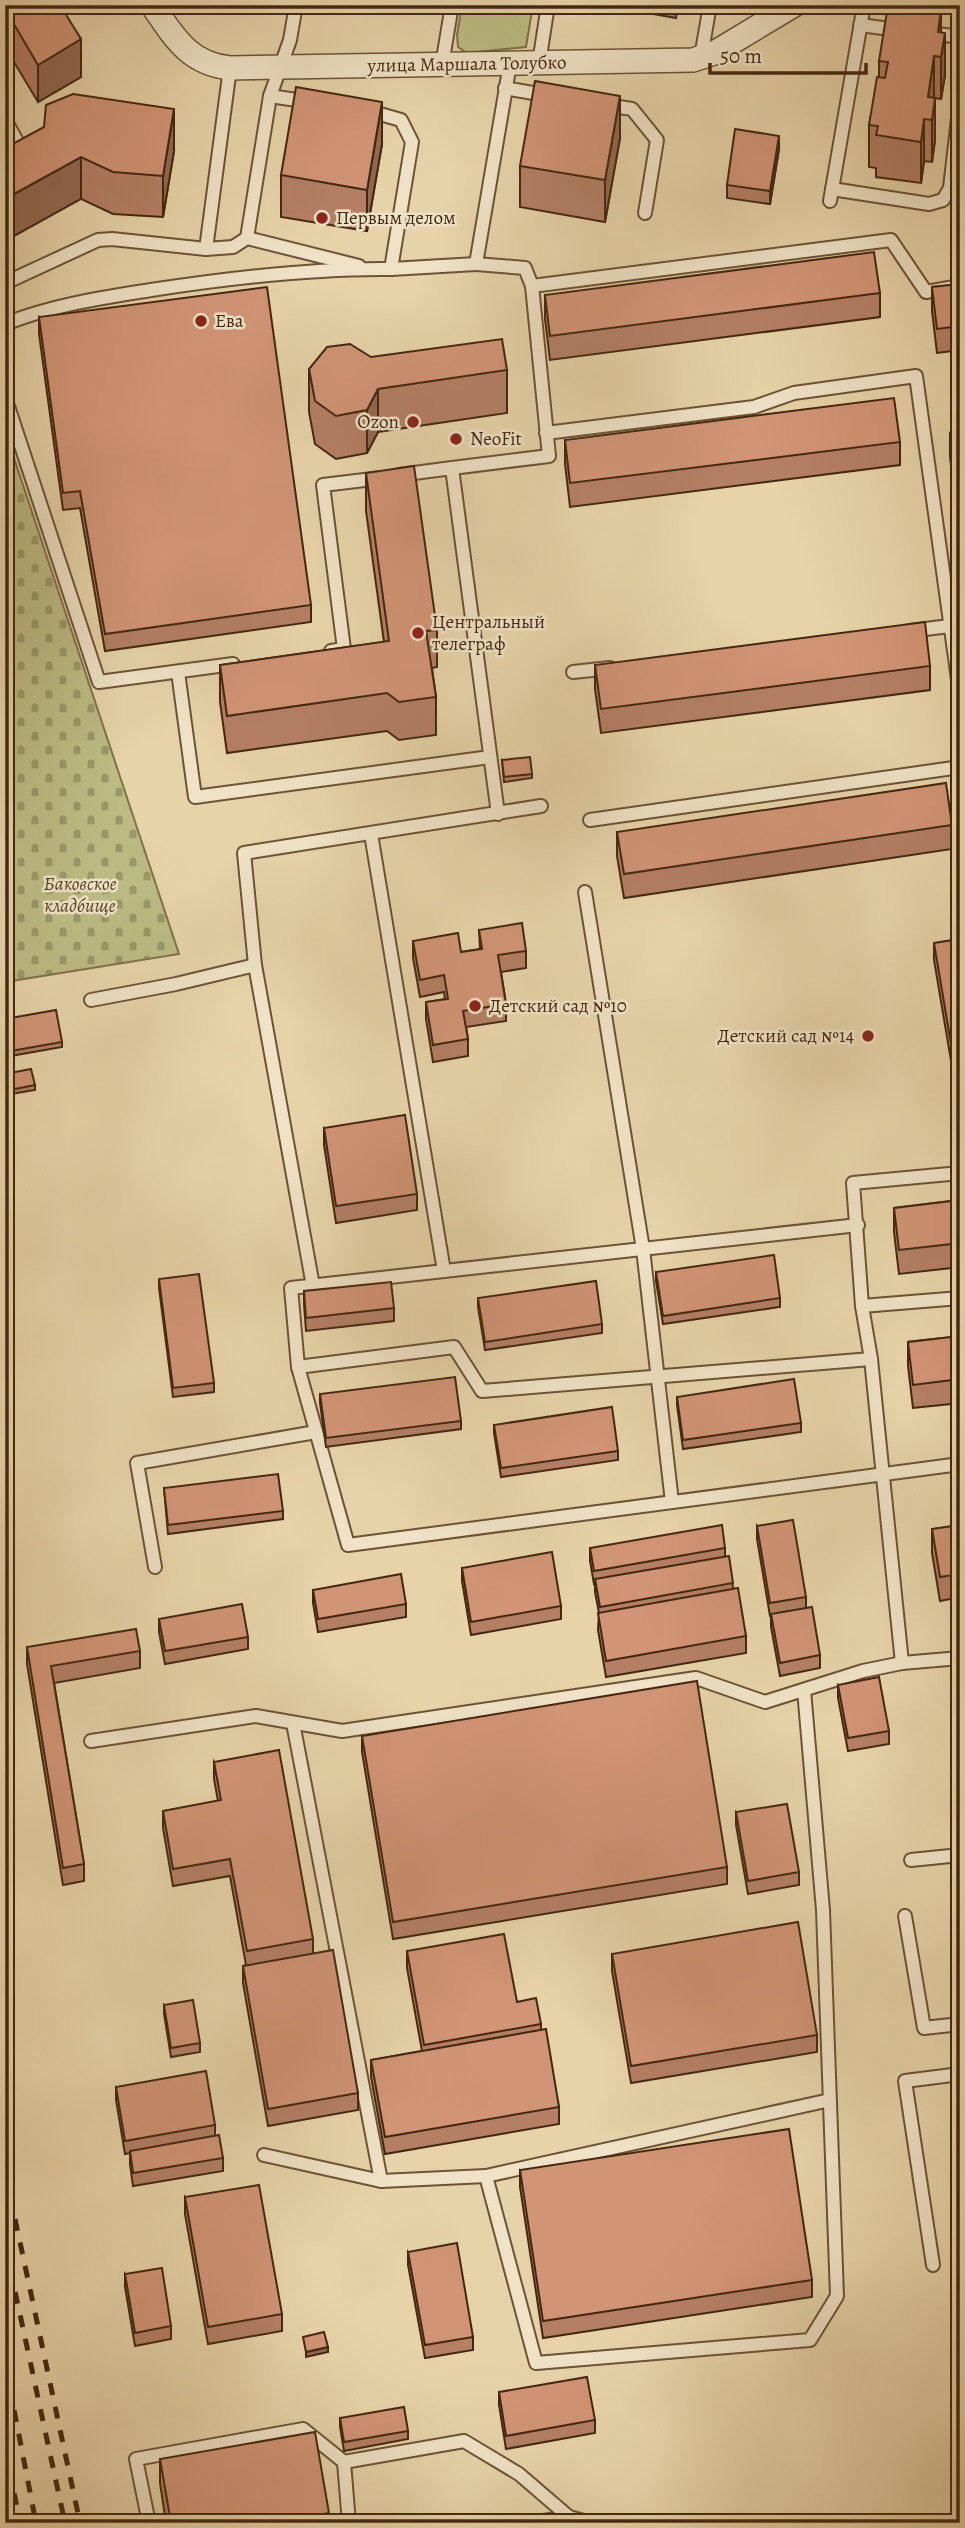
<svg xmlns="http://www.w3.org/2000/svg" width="965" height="2528" font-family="Alegreya,serif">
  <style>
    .cemetery { fill: url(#cemetery-stones); stroke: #80724a; stroke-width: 2 }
    .park { fill: #bcbb83; stroke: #80724a; stroke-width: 2 }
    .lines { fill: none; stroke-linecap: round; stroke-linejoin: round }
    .lane-casing { stroke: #6c5337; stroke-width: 16 }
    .street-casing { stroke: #6c5337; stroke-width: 26 }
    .lane { stroke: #efe2c6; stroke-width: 12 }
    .street { stroke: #efe2c6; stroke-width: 23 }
    .rail { stroke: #432811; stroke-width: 5; stroke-dasharray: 12 12; stroke-linecap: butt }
    .wall { fill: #b47f65; stroke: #432811; stroke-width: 2 }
    .shaded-wall { fill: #926852; stroke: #432811; stroke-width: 2 }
    .building { fill: #d19475; stroke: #432811; stroke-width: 2 }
    .poi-dot { fill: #8f2418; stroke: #efe2c6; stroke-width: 2.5 }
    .labels { text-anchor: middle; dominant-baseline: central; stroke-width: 5; stroke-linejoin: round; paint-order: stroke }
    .street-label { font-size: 19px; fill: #432811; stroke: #efe2c6 }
    .poi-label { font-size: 19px; fill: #432811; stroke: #efe2c6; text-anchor: start }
    .park-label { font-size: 19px; font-style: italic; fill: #5b4528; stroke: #efe2c6 }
  </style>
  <defs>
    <pattern id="cemetery-stones" width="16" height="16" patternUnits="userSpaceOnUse" patternTransform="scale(1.75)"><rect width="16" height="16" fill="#bcbb83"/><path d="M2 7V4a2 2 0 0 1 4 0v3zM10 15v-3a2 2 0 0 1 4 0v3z" fill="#9a986a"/></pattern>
  </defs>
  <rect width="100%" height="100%" fill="#e7d3a8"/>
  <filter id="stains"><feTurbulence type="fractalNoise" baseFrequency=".00286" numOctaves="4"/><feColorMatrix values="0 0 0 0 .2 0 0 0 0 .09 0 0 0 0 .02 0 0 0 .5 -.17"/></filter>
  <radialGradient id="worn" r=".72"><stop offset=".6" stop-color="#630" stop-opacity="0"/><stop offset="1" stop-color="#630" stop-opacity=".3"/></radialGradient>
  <polygon class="cemetery" points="5,431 179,954 5,982"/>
  <polygon class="park" points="462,5 533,5 526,47 467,53 458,47 457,35"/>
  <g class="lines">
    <defs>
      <g id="lane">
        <polyline points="860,25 898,30"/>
        <polyline points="930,33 960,37"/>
        <polyline points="701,57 710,5"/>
        <polyline points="539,63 548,5"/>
        <polyline points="510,64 476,264 525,268 532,286 891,240 926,292 960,286"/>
        <polyline points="442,65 452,5"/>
        <polyline points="505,88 550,96"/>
        <polyline points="270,96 310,102"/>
        <polyline points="606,105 632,109 657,140 645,213"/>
        <polyline points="5,120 19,145 5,154"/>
        <polyline points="832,189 929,204 943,200 950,188 960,101"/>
        <polyline points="830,201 864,5"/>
        <polyline points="247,238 270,96 290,40 296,5"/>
        <polyline points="206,249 230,68"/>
        <polyline points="391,269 476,264"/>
        <polyline points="5,283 98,240 112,239 206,249 233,247 247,238 359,266"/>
        <path d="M5 324C52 305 101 298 151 290 229 278 312 268 391 269L412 142 401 120 366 110"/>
        <polyline points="5,397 99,682 233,664"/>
        <polyline points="546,433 754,407 794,393 916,376 960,694"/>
        <polyline points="452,468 549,456 532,286"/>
        <polyline points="399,475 452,468 498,814"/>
        <polyline points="909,631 950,626"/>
        <polyline points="331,651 344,649 323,485 381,478"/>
        <polyline points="178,672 195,797 490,757"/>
        <polyline points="573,672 610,668"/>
        <polyline points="590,820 960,767"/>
        <polyline points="371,834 444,1271"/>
        <polyline points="585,892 643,1249 672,1502"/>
        <polyline points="91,1000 176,984 255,965"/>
        <polyline points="858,1225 291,1288 298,1367 454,1347 482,1391 871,1359"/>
        <polyline points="313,1286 255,965 244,853 541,806"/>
        <polyline points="862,1306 960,1298"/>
        <polyline points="298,1367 348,1545 960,1464"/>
        <polyline points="155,1567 137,1463 316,1432"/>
        <polyline points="902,1663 871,1359 862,1306 853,1183 960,1173"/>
        <polyline points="804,1690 823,1910 837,2296 810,2340 536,2363 486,2176 830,2100"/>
        <polyline points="293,1723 381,2181"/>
        <polyline points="91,1741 256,1716 342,1731 696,1678 765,1702 863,1671 902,1663 960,1658"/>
        <polyline points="911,1860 960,1855"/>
        <polyline points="905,1916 924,2028 960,2024"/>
        <polyline points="264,2155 381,2181 486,2176"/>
        <polyline points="933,2265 905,2081 960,2074"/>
        <polyline points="344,2462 349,2523"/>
        <polyline points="149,2523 136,2459 303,2429 344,2462 464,2441 519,2474 569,2517"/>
        <polyline points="530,2523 569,2517 591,2523"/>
      </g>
      <path id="street" d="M152 5C174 37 189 64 230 68L693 60 714 53 794 5"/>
    </defs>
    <use href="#lane" class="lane-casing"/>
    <use href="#street" class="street-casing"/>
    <use href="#lane" class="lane"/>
    <use href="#street" class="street"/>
    <g class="rail">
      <polyline points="5,2172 80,2523"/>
      <polyline points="5,2245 65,2523"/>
      <polyline points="5,2363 36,2523"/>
      <polyline points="5,2446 20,2523"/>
    </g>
  </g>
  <g class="wall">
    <polygon points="5,5 81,77 38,102 5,47"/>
    <polygon points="603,5 678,5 676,18"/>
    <polygon points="941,33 945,75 941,99 934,98 935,140 932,162 924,161 921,183 876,177 876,168 869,167 869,125 879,77 879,61"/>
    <polygon points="620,138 605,222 520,207 520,166"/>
    <polygon points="382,144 367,231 281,217 281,175"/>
    <polygon points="5,148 174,151 163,217 113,214 81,199"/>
    <polygon points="779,149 770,204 727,198 727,185"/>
    <polygon points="960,284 960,350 937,353 932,311 932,287"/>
    <polygon points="880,293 880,317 550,360 545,319 545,295"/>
    <polygon points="39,317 311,605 311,622 105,651 80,508 63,510 39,334"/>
    <polygon points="371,357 507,370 507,413 378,432 367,453 336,459 315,444 309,412 309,369"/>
    <polygon points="960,432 960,498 955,498 950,457 950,433"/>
    <polygon points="565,440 900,442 900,465 570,507 565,464"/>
    <polygon points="366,473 437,630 437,667 432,668 436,697 436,735 399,740 387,731 227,753 220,702 220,665 384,642 366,511"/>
    <polygon points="595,665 930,666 930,690 601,733 595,689"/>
    <polygon points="502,760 532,774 532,778 504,782"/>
    <polygon points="952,825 952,849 624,898 617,856 617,832"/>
    <polygon points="479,930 526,951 526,968 501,972 506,1004 506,1021 466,1027 468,1039 468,1056 433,1062 426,1019 426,1002 445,999 444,992 420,997 413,958 413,941 461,952 480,949"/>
    <polygon points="960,939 960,1114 934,960 934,943"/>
    <polygon points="5,1019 62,1042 62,1047 5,1057"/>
    <polygon points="5,1074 35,1085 35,1090 5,1095"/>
    <polygon points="324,1128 417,1194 417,1210 336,1223 324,1145"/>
    <polygon points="960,1200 960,1267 899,1274 894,1232 894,1208"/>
    <polygon points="656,1272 780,1298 780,1307 663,1324 656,1281"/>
    <polygon points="159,1279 214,1383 214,1392 173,1397 159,1288"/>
    <polygon points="304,1291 394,1308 394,1321 306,1331 304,1304"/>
    <polygon points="478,1298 602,1324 602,1333 485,1350 478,1307"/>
    <polygon points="960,1336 960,1403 913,1408 908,1366 908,1342"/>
    <polygon points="320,1394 461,1421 461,1429 326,1447 320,1403"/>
    <polygon points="677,1397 801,1423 801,1432 683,1449 677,1405"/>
    <polygon points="494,1425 618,1451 618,1460 501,1477 494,1433"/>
    <polygon points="164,1488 283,1511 283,1519 168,1534"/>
    <polygon points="960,1525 960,1597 940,1601 932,1553 932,1529"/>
    <polygon points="757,1526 806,1597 806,1608 820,1655 820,1668 780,1676 771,1627 771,1616 770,1616 757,1539"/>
    <polygon points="590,1548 725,1548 725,1556 746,1636 746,1653 606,1677 598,1630 599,1613 595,1592 595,1583 594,1584 590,1561"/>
    <polygon points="462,1568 561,1606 561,1619 471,1635 462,1581"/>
    <polygon points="313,1590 406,1604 406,1617 318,1632 313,1603"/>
    <polygon points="159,1619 248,1637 248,1649 165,1664 159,1632"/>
    <polygon points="27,1647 140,1651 140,1668 54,1683 84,1864 84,1881 63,1885 27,1664"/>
    <polygon points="838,1685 889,1731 889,1744 848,1751 838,1698"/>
    <polygon points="362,1736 727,1867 727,1884 393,1939 362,1752"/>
    <polygon points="214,1762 313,1939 313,1953 358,2093 358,2110 268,2126 243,1983 243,1966 246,1965 230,1876 173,1886 163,1828 163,1811 218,1801 214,1779"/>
    <polygon points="736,1812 799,1872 799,1885 748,1894 736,1825"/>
    <polygon points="407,1951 517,2002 541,2024 541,2030 559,2107 559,2124 385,2154 371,2077 371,2060 422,2051 407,1968"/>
    <polygon points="612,1954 817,2035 817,2052 631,2083 612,1971"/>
    <polygon points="164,2005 200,2043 200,2052 171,2057 164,2014"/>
    <polygon points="116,2087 215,2125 215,2135 223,2158 223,2171 133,2186 130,2164 130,2153 125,2154 116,2100"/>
    <polygon points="520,2170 812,2280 812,2297 543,2338 520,2187"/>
    <polygon points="185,2197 282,2314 282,2331 208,2344 185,2214"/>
    <polygon points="408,2252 473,2337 473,2350 425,2358 408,2265"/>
    <polygon points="125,2274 171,2326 171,2339 135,2346 125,2287"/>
    <polygon points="499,2392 595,2420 595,2433 506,2449 499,2405"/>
    <polygon points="340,2418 408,2431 408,2439 344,2451 340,2427"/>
    <polygon points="160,2459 329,2513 329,2523 166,2523 160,2483"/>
  </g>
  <g class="shaded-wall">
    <polygon points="941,10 941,52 938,32"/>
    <polygon points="945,33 945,75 941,99 941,57"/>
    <polygon points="81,39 81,77 38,102 38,65"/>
    <polygon points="934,56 934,98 931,120 928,97"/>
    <polygon points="620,96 620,138 605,222 605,180"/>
    <polygon points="935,98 935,140 932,162 932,120"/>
    <polygon points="382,102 382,144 367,231 367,190"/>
    <polygon points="174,109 174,151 163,217 163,176"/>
    <polygon points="924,119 924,161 921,183 921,142"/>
    <polygon points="779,136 779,149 770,204 770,191"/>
    <polygon points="81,157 81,199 5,241 5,199"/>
    <polygon points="378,389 378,432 367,453 367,410"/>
    <polygon points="328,2347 328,2352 306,2357 306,2352"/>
  </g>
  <g class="building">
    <polygon points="5,5 60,5 81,39 38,65 5,9"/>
    <polygon points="896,5 910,5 941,10 938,32 945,33 941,57 934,56 928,97 935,98 932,120 924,119 921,142 876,135 878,126 869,125 877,77 885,78 888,62 879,61 887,11 895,12"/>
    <polygon points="535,81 620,96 605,180 520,166"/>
    <polygon points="296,87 382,102 367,190 281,175"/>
    <polygon points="73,94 174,109 163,176 113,172 81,157 5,199 5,148 44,127 46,105"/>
    <polygon points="735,129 779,136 770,191 727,185"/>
    <polygon points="874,252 880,293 550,336 545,295"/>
    <polygon points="960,284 960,326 937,329 932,287"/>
    <polygon points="267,287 311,605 105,634 80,491 63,493 39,317"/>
    <polygon points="502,339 507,370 378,389 367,410 336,416 315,401 309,369 327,347 350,344 371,357"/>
    <polygon points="894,398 900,442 570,483 565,440"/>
    <polygon points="960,432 960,474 955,474 950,433"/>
    <polygon points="414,466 437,630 426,631 436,697 399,702 387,693 227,716 220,665 389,641 366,473"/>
    <polygon points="925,622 930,666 601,709 595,665"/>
    <polygon points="530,757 532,774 504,777 502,760"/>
    <polygon points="946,783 952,825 624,874 617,832"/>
    <polygon points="522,923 526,951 498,955 506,1004 463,1011 468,1039 433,1045 426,1002 448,999 444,975 420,980 413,941 458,933 461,952 482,949 479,930"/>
    <polygon points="960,939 960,1097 934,943"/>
    <polygon points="56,1010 62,1042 5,1052 5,1019"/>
    <polygon points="31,1069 35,1085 5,1091 5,1074"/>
    <polygon points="405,1115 417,1194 336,1206 324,1128"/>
    <polygon points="960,1200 960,1243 899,1250 894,1208"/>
    <polygon points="774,1255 780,1298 663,1316 656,1272"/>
    <polygon points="199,1274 214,1383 173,1388 159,1279"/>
    <polygon points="596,1281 602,1324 485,1342 478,1298"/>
    <polygon points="391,1282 394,1308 306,1318 304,1291"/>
    <polygon points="960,1336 960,1379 913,1385 908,1342"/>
    <polygon points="455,1377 461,1421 326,1438 320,1394"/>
    <polygon points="794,1379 801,1423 683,1440 677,1397"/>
    <polygon points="612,1407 618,1451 501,1468 494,1425"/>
    <polygon points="278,1474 283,1511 168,1525 164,1488"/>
    <polygon points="793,1520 806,1597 770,1603 757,1526"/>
    <polygon points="722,1525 725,1548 594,1571 590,1548"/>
    <polygon points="960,1525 960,1574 940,1577 932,1529"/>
    <polygon points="552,1552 561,1606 471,1622 462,1568"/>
    <polygon points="729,1556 733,1583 600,1607 595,1579"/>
    <polygon points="401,1574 406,1604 318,1619 313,1590"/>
    <polygon points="738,1588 746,1636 606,1661 598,1613"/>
    <polygon points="242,1604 248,1637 165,1651 159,1619"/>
    <polygon points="812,1607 820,1655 780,1663 771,1614"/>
    <polygon points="136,1629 140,1651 51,1666 84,1864 63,1868 27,1647"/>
    <polygon points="879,1677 889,1731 848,1738 838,1685"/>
    <polygon points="697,1681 727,1867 393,1922 362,1736"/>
    <polygon points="279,1750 313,1939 247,1951 230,1859 173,1869 163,1811 221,1800 214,1762"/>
    <polygon points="787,1804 799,1872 748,1881 736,1812"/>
    <polygon points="798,1922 817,2035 631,2066 612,1954"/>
    <polygon points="504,1934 517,2002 536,1998 541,2024 424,2045 407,1951"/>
    <polygon points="333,1950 358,2093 268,2109 243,1966"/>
    <polygon points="193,2000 200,2043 171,2048 164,2005"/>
    <polygon points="546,2029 559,2107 385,2137 371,2060"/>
    <polygon points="206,2071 215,2125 125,2141 116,2087"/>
    <polygon points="789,2129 812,2280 543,2321 520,2170"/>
    <polygon points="219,2135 223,2158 133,2173 130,2151"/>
    <polygon points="259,2185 282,2314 208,2327 185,2197"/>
    <polygon points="457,2243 473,2337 425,2345 408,2252"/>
    <polygon points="162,2268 171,2326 135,2333 125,2274"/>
    <polygon points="324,2332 328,2347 306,2352 303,2337"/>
    <polygon points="587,2377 595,2420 506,2436 499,2392"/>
    <polygon points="404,2407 408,2431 344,2442 340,2418"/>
    <polygon points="315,2432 329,2513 275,2523 171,2523 160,2459"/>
  </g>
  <g class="poi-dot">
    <circle cx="322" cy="218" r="7"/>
    <circle cx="201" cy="321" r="7"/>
    <circle cx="413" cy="422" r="7"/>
    <circle cx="456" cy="439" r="7"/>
    <circle cx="418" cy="633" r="7"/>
    <circle cx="475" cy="1006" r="7"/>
    <circle cx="868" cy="1036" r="7"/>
  </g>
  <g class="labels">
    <g class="street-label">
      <text transform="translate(467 64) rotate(-1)">улица Маршала Толубко</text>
    </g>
    <g class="poi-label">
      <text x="336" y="218">Первым делом</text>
      <text x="215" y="321">Ева</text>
      <text x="399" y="422" text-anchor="end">Ozon</text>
      <text x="470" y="439">NeoFit</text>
      <text x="432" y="622">Центральный<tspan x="432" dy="22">телеграф</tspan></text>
      <text x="489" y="1006">Детский сад №10</text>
      <text x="854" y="1036" text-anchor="end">Детский сад №14</text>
    </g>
    <g class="park-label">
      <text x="80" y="884">Баковское<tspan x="80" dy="22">кладбище</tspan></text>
    </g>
  </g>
  <rect width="965" height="2528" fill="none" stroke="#e7d3a8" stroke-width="28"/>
  <rect x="7" y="7" width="951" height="2514" fill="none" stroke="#432811" stroke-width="3.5"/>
  <rect x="14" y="14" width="937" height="2500" fill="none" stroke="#432811" stroke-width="2"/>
  <path d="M710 63v10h156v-10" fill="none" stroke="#432811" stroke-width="3.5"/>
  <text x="720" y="63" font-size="21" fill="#432811" stroke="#efe2c6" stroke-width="5" paint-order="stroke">50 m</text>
  <rect width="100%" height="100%" filter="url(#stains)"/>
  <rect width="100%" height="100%" fill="url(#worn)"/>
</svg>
